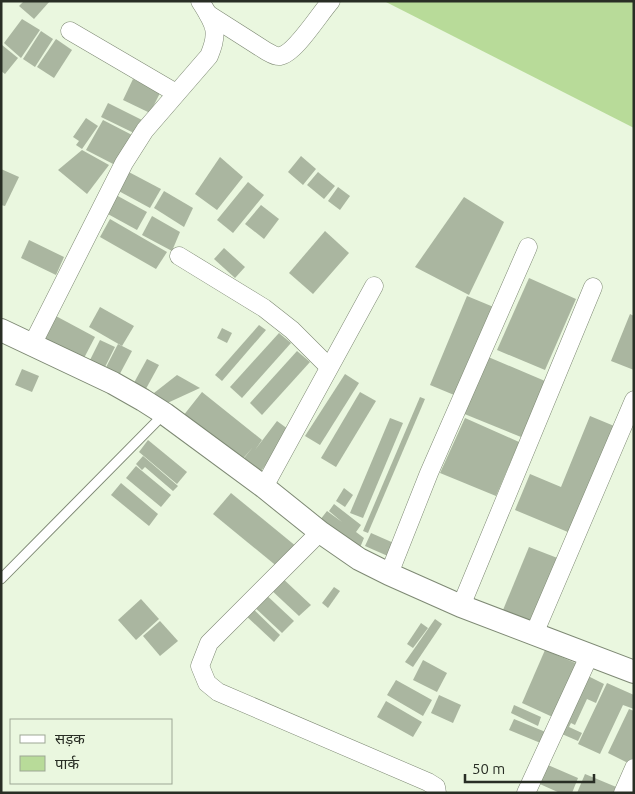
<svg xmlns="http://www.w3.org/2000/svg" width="635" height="794" font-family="Ubuntu,'Noto Sans Devanagari',sans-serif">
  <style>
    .green { fill: #b8db99 }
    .building { fill: #aab6a0 }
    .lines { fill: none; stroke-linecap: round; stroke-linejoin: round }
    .service-casing { stroke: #7e8974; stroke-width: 11 }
    .minor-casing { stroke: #7e8974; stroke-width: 19 }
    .tertiary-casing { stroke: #7e8974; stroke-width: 24 }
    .service { stroke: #fff; stroke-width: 9 }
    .minor { stroke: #fff; stroke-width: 18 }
    .tertiary { stroke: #fff; stroke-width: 22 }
  </style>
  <rect width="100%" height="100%" fill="#eaf7df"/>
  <polygon class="green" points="384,1 634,1 634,128"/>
  <g class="building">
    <polygon points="24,1 50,1 34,19 19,6"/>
    <polygon points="22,19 40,30 21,58 4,43"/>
    <polygon points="41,31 53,39 35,67 23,59"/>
    <polygon points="56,39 72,50 54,78 37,67"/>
    <polygon points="2,45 18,58 5,74 1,71"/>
    <polygon points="133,79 160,93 150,113 123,100"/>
    <polygon points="108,103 142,120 136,134 101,117"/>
    <polygon points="86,118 98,126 82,149 76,145 79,141 73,137"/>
    <polygon points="103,120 134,136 117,166 86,150"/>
    <polygon points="82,150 109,165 87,194 58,170"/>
    <polygon points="301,156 316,169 303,185 288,172"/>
    <polygon points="220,157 243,177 217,210 195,194"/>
    <polygon points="1,169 19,177 5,206 1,205"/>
    <polygon points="125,170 161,189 150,208 115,189"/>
    <polygon points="318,172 335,186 324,199 307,185"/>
    <polygon points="248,182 264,195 233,233 217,220"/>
    <polygon points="338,187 350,196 340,210 328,201"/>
    <polygon points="164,191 193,208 184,227 154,208"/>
    <polygon points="116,195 147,212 137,230 106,213"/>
    <polygon points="464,197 504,222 469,295 415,267"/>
    <polygon points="261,205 279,219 264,239 245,224"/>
    <polygon points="152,216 180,232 172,251 142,235"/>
    <polygon points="110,219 167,252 156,269 100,237"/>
    <polygon points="325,231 349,253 313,294 289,273"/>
    <polygon points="29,240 64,257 56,275 21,258"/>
    <polygon points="224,248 245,267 235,278 214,259"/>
    <polygon points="529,278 576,299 545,370 497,350"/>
    <polygon points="467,296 496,308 459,397 430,385"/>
    <polygon points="100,307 134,326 122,346 89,327"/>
    <polygon points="630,314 634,316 634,370 611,361"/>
    <polygon points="54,315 95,337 83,360 41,338"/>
    <polygon points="259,325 266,330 222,381 215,375"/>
    <polygon points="222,328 232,333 227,343 217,338"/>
    <polygon points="279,333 291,343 242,398 230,387"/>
    <polygon points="100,340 115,347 102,373 87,366"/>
    <polygon points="118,344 132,351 115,383 102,375"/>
    <polygon points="297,351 310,362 262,415 250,403"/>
    <polygon points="486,356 545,381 521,437 462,413"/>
    <polygon points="147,359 159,365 142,396 130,390"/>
    <polygon points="22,369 39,376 32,392 15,385"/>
    <polygon points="345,374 359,383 320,445 305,436"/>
    <polygon points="177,375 200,388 163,405 154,393"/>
    <polygon points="202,392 262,440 255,450 277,421 292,432 257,476 240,463 253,447 241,461 183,416"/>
    <polygon points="360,392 376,401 336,467 321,458"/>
    <polygon points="420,397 425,399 368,533 363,531"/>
    <polygon points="590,416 619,428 575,535 515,510 530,474 561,487"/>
    <polygon points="390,418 403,423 363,518 350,513"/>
    <polygon points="465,418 519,442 496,496 440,473"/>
    <polygon points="148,440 187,472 177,484 139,452"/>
    <polygon points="143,456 178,486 173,491 145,467 142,470 136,464"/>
    <polygon points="136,466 171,495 161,507 126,478"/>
    <polygon points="121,483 158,514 149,526 111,495"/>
    <polygon points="344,488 353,495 345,507 336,501"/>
    <polygon points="231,493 297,547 279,568 213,514"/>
    <polygon points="334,504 361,525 356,532 364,538 359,550 320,520 327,511 342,522 329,511"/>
    <polygon points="371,533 396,544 390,557 365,546"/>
    <polygon points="529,547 560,559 534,623 503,610"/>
    <polygon points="280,576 311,605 299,616 269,588"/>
    <polygon points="334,587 340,591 328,608 322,603"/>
    <polygon points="262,591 294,621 282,633 250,603"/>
    <polygon points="141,599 159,619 136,640 118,620"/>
    <polygon points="249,605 280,635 274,642 242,612"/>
    <polygon points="435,619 442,624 413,667 405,662"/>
    <polygon points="160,621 178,641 160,656 143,636"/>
    <polygon points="421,623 428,628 413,648 407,644"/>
    <polygon points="545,650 580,665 557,719 522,703"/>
    <polygon points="423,660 447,673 437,692 413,680"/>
    <polygon points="582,673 604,684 596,703 587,699 575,725 571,723 569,727 582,733 578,741 555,731"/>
    <polygon points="396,680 432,700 423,716 387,695"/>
    <polygon points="607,683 634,695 634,709 623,705 600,754 578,744"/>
    <polygon points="439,695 461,705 453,723 431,713"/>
    <polygon points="386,701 422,722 413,737 377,717"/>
    <polygon points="514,705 541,717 538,726 511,713"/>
    <polygon points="629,709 634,711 634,756 630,764 608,753"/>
    <polygon points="514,719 548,733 543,744 509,730"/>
    <polygon points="541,762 578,778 572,793 560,793 533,781"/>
    <polygon points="585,774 621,789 619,793 577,793"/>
  </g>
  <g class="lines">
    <defs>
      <polyline id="service" points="1,579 164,414"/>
      <g id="minor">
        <path d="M208 14 266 51C270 53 275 57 280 56 295 54 320 13 331 1"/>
        <polyline points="70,31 176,93"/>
        <polyline points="179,256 264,308 292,330 329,367"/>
        <path d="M32 345 124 163 145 130 209 56C220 30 214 24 200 1"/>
        <polyline points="264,487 374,286"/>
        <polyline points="320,532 209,643 200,666 207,683 218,692 428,782 436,787 437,793"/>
        <polyline points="389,574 429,473 528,247"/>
        <polyline points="461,606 593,287"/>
        <polyline points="534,634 634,400"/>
        <polyline points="526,793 590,654"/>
        <polyline points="623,793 634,768"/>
      </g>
      <polyline id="tertiary" points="1,330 113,383 143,400 165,414 264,487 320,532 359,559 389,574 461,606 634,672"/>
    </defs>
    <use href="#service" class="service-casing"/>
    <use href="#minor" class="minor-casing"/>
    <use href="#tertiary" class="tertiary-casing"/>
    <use href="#service" class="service"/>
    <use href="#minor" class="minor"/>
    <use href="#tertiary" class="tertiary"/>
  </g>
  <rect width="635" height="794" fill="none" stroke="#292e25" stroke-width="5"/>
  <rect x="10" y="719" width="162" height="65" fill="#eaf7df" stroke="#9da795"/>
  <rect x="20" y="735" width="25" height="8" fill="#ffffff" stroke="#9da795"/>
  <text x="55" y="744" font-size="15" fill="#292e25">सड़क</text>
  <rect x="20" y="756" width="25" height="15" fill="#b8db99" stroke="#9da795"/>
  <text x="55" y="769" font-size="15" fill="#292e25">पार्क</text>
  <path d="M465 774v8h129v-8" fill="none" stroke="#292e25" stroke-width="2.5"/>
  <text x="472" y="774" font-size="15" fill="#292e25" stroke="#eaf7df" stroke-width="4" paint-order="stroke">50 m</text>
</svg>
